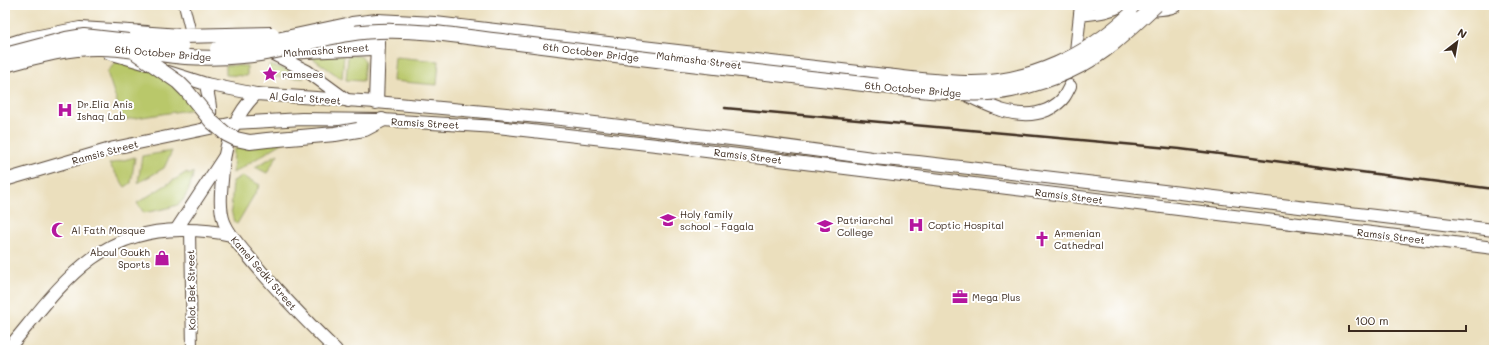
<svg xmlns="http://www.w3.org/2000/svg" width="1499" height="355" font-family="Mali,sans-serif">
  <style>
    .green { fill: #b9c86b; stroke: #7a7944 }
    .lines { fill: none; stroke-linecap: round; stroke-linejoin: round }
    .minor-casing { stroke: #554536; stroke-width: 12 }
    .major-casing { stroke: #554536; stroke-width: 14 }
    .highway-casing { stroke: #554536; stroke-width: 16 }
    .minor { stroke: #fff; stroke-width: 10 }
    .major { stroke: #fff; stroke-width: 12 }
    .highway { stroke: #fff; stroke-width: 14 }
    .rail { stroke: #3b2a1e; stroke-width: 2.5 }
    .highway-bridge-casing { stroke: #554536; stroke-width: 16; stroke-linecap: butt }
    .highway-bridge { stroke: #fff; stroke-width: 14 }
    .labels { text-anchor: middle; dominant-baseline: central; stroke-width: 4; stroke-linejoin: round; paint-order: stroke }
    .street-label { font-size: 10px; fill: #3b2a1e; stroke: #fff }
    .poi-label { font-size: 10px; fill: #3b2a1e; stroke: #fff; text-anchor: start }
  </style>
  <rect width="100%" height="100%" fill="#fff"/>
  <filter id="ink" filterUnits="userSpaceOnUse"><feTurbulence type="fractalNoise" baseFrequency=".025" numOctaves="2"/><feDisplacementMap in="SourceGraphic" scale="8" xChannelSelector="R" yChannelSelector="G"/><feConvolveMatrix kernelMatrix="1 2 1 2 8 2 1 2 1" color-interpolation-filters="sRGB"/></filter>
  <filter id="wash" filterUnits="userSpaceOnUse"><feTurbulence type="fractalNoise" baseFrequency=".012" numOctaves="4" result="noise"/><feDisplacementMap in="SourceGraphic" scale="16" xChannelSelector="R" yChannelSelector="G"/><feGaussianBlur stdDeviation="0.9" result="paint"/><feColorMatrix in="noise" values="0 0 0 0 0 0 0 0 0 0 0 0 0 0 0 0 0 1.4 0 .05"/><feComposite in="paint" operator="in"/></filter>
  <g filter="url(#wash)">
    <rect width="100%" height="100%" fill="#ebdfbd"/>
    <g class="green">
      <polygon points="308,55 344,55 342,79"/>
      <path d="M348 56C354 56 362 54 365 61L363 81 346 80Z"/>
      <polygon points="395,57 439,61 437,85 393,81"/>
      <polygon points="120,58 147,67 178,88 194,109 123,120 107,72"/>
      <polygon points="226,65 247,66 247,76 226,75"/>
      <polygon points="269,65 293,71 304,78 269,77"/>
      <polygon points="287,140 233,173 234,149"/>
      <polygon points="172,151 164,168 138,183 142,156"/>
      <polygon points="278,154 267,173 255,167"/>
      <polygon points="135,157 131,183 125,187 109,164"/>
      <path d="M187 172 189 175 193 172C193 180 186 200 179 204 172 208 152 211 144 213L137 203Z"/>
      <polygon points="242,176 260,185 237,224 234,222 231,210 233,181"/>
    </g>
  </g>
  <g filter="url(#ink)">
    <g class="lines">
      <defs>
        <g id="minor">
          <polyline points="184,5 192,37"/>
          <polyline points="190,230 192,350"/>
        </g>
        <g id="major">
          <path d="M1080 15C1095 13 1109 12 1123 5"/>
          <polyline points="5,45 24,39 80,28 147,32"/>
          <polyline points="1076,51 1081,5"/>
          <polyline points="109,53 147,64"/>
          <polyline points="284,53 372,49 378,43 379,40"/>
          <polyline points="275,55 307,71 348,101"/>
          <polyline points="168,72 206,84 256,94 376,102 561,119 739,140 872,158 918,162 1494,230"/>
          <path d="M206 84C208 97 213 111 208 123"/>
          <path d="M963 93C988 106 1019 122 1047 110 1053 107 1060 103 1064 97 1066 94 1068 90 1070 86"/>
          <path d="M256 94C235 115 226 139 223 168 222 185 218 205 224 222 229 235 240 246 249 257 276 290 305 320 336 350"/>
          <polyline points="5,180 114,148 234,123 302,119 382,120 497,127 665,146 1494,248"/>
          <polyline points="176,230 224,157"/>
          <path d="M7 350C58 290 94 229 183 230 199 230 215 231 231 235"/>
        </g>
        <g id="highway">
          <path d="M1137 5C1151 9 1161 10 1175 5"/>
          <polyline points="352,24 377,21 435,24 885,76"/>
          <polyline points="331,39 378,43 376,102"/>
          <polyline points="358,130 365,129 382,120"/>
        </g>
      </defs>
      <use href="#minor" class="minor-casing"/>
      <use href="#major" class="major-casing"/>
      <use href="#highway" class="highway-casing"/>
      <use href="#minor" class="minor"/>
      <use href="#major" class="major"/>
      <use href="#highway" class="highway"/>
      <polyline class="rail" points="725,108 1180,149 1494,189"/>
      <defs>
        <g id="highway-bridge">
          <polyline points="137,33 181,36 272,34"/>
          <polyline points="217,49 253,45 347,25"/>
          <polyline points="136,53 178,82 186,90 212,122 226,134 236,139 250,142 267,140 335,134 358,130"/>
          <polyline points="5,55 66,39 84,36 182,47"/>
          <path d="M5 65C35 57 68 47 100 48 120 48 140 52 160 54 187 58 215 59 242 56 278 54 313 39 348 34 378 29 407 31 436 33 567 49 698 66 829 80 862 84 896 88 930 91 957 93 985 96 1012 90 1048 82 1086 67 1114 43 1128 31 1142 18 1156 5"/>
          <path d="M885 76C914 79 943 83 972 83 1033 82 1087 55 1130 15"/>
        </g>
      </defs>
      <use href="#highway-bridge" class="highway-bridge-casing"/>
      <use href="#highway-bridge" class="highway-bridge"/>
    </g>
  </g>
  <defs>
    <symbol id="sight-bare" viewBox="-9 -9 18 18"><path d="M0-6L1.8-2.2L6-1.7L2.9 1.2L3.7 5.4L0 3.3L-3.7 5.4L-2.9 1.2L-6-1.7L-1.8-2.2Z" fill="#b5179e" stroke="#fff" stroke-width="2.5" paint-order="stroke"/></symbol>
    <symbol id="hospital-bare" viewBox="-9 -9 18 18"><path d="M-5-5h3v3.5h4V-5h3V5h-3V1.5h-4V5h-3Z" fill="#b5179e" stroke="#fff" stroke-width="2.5" paint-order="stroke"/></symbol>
    <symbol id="school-bare" viewBox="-9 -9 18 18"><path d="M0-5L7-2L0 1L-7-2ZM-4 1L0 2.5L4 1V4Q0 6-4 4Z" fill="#b5179e" stroke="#fff" stroke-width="2.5" paint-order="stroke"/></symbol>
    <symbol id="mosque-bare" viewBox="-9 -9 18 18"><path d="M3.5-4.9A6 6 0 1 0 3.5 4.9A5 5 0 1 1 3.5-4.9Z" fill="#b5179e" stroke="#fff" stroke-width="2.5" paint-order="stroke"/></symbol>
    <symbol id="church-bare" viewBox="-9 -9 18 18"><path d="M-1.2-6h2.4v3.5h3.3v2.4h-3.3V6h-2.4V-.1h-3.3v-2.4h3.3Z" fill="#b5179e" stroke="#fff" stroke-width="2.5" paint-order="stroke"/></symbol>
    <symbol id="shop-bare" viewBox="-9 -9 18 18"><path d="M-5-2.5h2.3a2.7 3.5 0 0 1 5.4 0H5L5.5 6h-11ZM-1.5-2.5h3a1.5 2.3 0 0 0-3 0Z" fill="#b5179e" stroke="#fff" stroke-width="2.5" paint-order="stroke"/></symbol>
    <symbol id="office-bare" viewBox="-9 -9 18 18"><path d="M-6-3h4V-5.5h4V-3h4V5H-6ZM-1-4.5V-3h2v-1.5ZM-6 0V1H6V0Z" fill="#b5179e" stroke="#fff" stroke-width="2.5" paint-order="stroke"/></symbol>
  </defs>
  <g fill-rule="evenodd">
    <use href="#sight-bare" x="259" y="63" width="22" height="22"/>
    <use href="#hospital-bare" x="54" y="99" width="22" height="22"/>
    <use href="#school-bare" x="657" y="209" width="22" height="22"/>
    <use href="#hospital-bare" x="905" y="214" width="22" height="22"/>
    <use href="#school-bare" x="814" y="215" width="22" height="22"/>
    <use href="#mosque-bare" x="48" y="219" width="22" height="22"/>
    <use href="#church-bare" x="1031" y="228" width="22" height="22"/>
    <use href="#shop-bare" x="151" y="247" width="22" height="22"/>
    <use href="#office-bare" x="949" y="286" width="22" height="22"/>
  </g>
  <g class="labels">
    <g class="street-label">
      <text transform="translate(326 50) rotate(-4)">Mahmasha Street</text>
      <text transform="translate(591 52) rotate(7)">6th October Bridge</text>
      <text transform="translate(163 53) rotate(5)">6th October Bridge</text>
      <text transform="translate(699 60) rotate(7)">Mahmasha Street</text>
      <text transform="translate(913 89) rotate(5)">6th October Bridge</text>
      <text transform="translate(305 98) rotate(4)">Al Gala' Street</text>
      <text transform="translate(425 123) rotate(3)">Ramsis Street</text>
      <text transform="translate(105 152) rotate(-15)">Ramsis Street</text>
      <text transform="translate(748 156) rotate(7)">Ramsis Street</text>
      <text transform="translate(1069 196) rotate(7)">Ramsis Street</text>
      <text transform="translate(1391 236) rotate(7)">Ramsis Street</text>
      <text transform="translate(264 273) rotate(49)">Kamel Sedki Street</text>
      <text transform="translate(191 290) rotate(-91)">Kolot Bek Street</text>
    </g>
    <g class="poi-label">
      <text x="282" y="74">ramsees</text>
      <text x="77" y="104">Dr.Elia Anis<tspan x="77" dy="12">Ishaq Lab</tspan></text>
      <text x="680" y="214">Holy family<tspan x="680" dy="12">school - Fagala</tspan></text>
      <text x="837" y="220">Patriarchal<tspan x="837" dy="12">College</tspan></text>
      <text x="928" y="225">Coptic Hospital</text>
      <text x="71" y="230">Al Fath Mosque</text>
      <text x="1054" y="233">Armenian<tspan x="1054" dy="12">Cathedral</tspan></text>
      <text x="150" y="252" text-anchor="end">Aboul Goukh<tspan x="150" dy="12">Sports</tspan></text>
      <text x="972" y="297">Mega Plus</text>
    </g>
  </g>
  <rect width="1499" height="355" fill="none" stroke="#fff" stroke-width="20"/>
  <g transform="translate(1457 42) rotate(31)" stroke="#ffffff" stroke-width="3" paint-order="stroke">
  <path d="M0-3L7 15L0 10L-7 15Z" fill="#3b2a1e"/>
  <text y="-6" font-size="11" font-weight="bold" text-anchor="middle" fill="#3b2a1e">N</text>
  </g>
  <path d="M1349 325v6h117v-6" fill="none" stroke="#3b2a1e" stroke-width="2"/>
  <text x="1355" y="325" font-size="12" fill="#3b2a1e" stroke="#ffffff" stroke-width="3" paint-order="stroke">100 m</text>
</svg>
